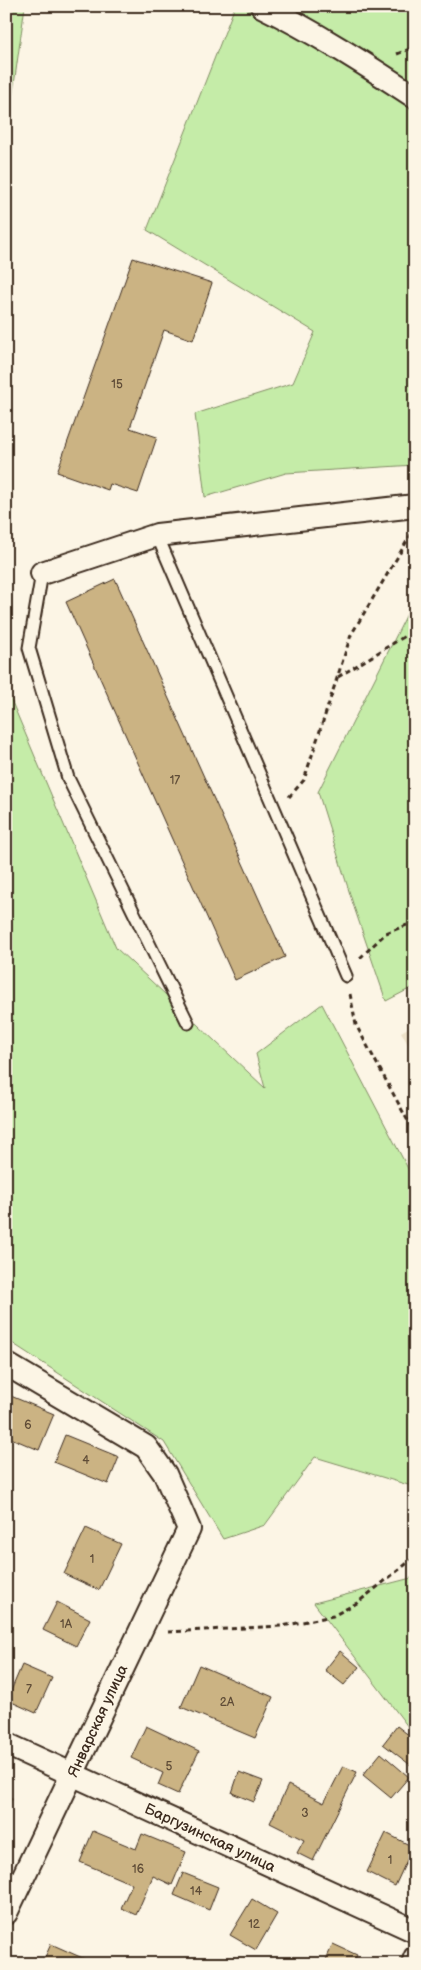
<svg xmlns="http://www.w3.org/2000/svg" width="421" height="1970" font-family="'Balsamiq Sans',sans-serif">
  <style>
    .built { fill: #ede1c8 }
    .green { fill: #c5eca8; stroke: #808b63 }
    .building { fill: #cbb383; stroke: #3b2a1e }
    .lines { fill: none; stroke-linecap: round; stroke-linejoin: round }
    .lane-casing { stroke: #3b2a1e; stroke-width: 15 }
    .street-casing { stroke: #3b2a1e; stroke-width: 26 }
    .path { stroke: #3b2a1e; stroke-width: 3; stroke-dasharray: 5 4; stroke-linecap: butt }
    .lane { stroke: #fcf5e5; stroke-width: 11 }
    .street { stroke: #fcf5e5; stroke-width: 22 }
    .labels { text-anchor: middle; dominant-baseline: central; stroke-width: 4; stroke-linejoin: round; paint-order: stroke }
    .number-label { font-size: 12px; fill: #5f4c37 }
    .street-label { font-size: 15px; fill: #3b2a1e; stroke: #fcf5e5 }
  </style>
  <rect width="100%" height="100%" fill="#fcf5e5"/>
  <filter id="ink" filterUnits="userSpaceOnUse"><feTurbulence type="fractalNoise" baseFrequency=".02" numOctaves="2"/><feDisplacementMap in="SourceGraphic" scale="10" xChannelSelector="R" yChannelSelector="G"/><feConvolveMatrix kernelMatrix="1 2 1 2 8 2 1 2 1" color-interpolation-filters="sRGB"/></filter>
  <g filter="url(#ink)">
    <polygon class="built" points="415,1024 415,1057 401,1032"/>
    <g class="green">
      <polygon points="6,6 25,6 6,142"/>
      <polygon points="235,6 415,6 415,465 286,473 205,497 195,414 293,383 315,332 147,230"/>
      <polygon points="415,598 415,986 386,1001 354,907 318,792"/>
      <polygon points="6,688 116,948 265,1088 256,1054 322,1004 415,1182 415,1487 315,1457 265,1525 223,1539 164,1442 6,1339"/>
      <polygon points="415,1577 415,1736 314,1603"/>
    </g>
    <g class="building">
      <polygon points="133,258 212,283 193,340 164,330 130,428 157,437 138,493 110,484 108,490 57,472"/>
      <polygon points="115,579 285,957 235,980 66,602"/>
      <polygon points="6,1394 54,1414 39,1450 6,1436"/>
      <polygon points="65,1435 119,1457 108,1484 54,1462"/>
      <polygon points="86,1528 121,1544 99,1590 64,1574"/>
      <polygon points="57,1602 90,1619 76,1646 43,1630"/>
      <polygon points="340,1651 359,1667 344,1685 325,1670"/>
      <polygon points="22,1665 52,1678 36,1713 7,1700"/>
      <polygon points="199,1665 273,1697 255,1738 181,1707"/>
      <polygon points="146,1726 199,1751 178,1794 158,1785 163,1773 131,1758"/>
      <polygon points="397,1726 415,1740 415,1765 413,1767 383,1744"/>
      <polygon points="381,1753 409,1777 391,1798 363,1775"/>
      <polygon points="343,1766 357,1772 313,1861 297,1853 304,1840 270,1823 288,1785 324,1803"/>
      <polygon points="239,1772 263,1781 254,1802 232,1793"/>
      <polygon points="6,1795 12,1798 6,1812"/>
      <polygon points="93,1831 136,1849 142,1834 186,1852 172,1885 153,1876 136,1915 121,1908 132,1884 80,1862"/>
      <polygon points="386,1833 413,1847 395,1886 367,1872"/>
      <polygon points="183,1873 218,1887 209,1910 174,1895"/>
      <polygon points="252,1899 277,1914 256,1950 230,1935"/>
      <polygon points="51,1944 96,1964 42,1964"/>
      <polygon points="333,1944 357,1955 353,1964 324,1964"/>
    </g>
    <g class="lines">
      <defs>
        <g id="lane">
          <polyline points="157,535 346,976"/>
          <polyline points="42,573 29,648 68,778 188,1023"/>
        </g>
        <g id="street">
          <path d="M262 6C315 32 365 64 415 97"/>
          <polyline points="42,573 157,535 415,506"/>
          <polyline points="6,1364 146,1447 165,1474 189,1529 6,1913"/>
          <polyline points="6,1744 415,1931"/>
          <polyline points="413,1964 415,1958"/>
        </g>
      </defs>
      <use href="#lane" class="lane-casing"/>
      <use href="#street" class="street-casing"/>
      <g class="path">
        <polyline points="397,54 415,47"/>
        <polyline points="338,677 415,630"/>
        <polyline points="289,797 304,780 351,635 413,531"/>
        <polyline points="360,958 386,933 415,922"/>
        <polyline points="350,994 356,1025 415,1134"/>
        <polyline points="168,1632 282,1626 333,1616 357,1603 415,1557"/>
      </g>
      <use href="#lane" class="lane"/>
      <use href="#street" class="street"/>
    </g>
  </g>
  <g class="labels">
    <g class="number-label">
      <text x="117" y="384">15</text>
      <text x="175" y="780">17</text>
      <text x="28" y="1425">6</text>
      <text x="86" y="1460">4</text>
      <text x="92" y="1559">1</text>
      <text x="66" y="1624">1А</text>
      <text x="29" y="1689">7</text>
      <text x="227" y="1702">2А</text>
      <text x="169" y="1766">5</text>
      <text x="305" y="1813">3</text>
      <text x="390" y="1860">1</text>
      <text x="138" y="1869">16</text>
      <text x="196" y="1891">14</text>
      <text x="254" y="1924">12</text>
    </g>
    <g class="street-label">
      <text transform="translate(98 1721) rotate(-65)">Январская улица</text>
      <text transform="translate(210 1838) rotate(25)">Баргузинская улица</text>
    </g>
  </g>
  <rect width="421" height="1970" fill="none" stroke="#fcf5e5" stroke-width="25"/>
  <rect x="12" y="12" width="396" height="1945" fill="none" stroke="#3b2a1e" stroke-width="2" filter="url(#ink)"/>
</svg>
